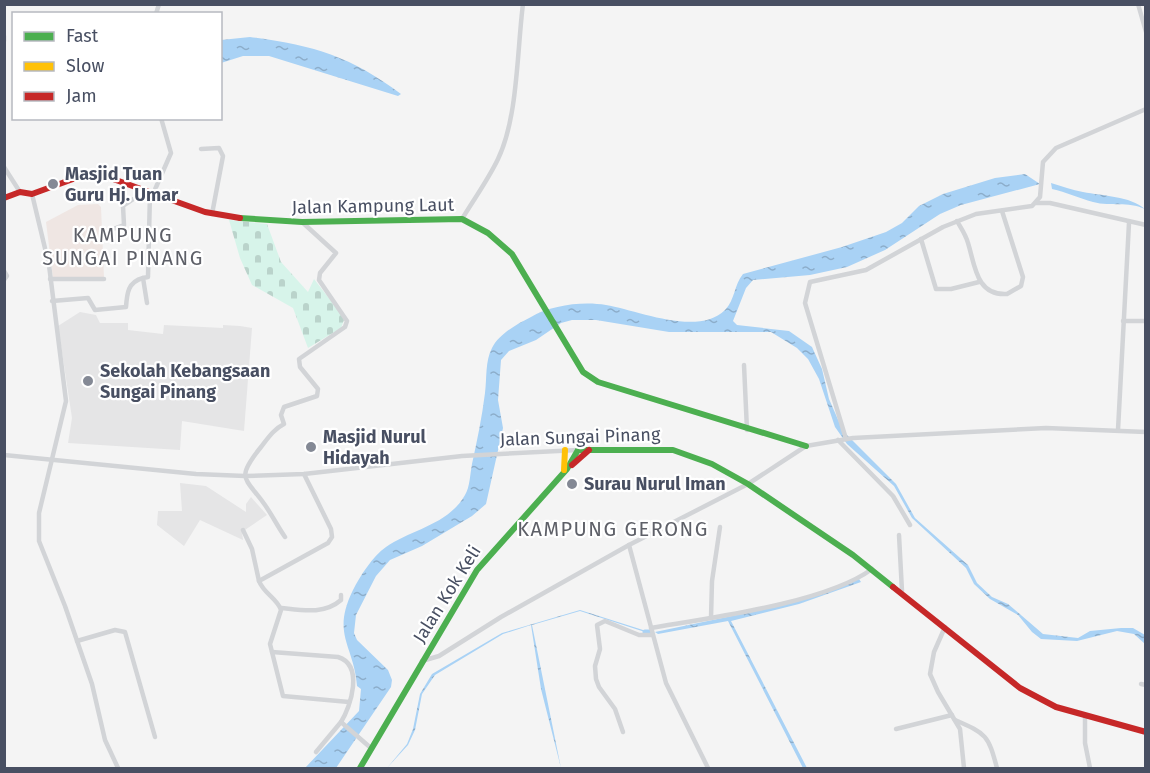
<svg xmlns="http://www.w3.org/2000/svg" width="1150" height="773" font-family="'Fira Sans',sans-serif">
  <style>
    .education { fill: #e5e5e6 }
    .medical { fill: #efe6e3 }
    .cemetery { fill: url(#cemetery-stones) }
    .water { fill: url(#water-ripples) }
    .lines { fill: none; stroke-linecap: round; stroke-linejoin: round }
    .canal { stroke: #a9d2f5; stroke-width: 5 }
    .street { stroke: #d2d4d7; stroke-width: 4.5 }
    .fast { stroke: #4caf50; stroke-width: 6 }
    .slow { stroke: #ffc107; stroke-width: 6 }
    .jam { stroke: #c62828; stroke-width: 6 }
    .poi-dot { fill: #848995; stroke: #fff; stroke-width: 2 }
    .labels { text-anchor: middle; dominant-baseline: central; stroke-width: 4.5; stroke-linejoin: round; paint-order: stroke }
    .poi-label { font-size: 18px; font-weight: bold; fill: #484f62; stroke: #fff; text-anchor: start }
    .street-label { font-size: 18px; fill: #484f62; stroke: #fff }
    .neighbourhood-label { font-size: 20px; letter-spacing: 1.5px; fill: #5e6068; stroke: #fff }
  </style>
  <defs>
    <pattern id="cemetery-stones" width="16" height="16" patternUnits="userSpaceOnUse" patternTransform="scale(1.5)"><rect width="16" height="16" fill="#d7f4ea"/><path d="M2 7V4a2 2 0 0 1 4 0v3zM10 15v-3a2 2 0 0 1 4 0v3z" fill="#bad3cb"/></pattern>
    <pattern id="water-ripples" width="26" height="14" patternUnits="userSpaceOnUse" patternTransform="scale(1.5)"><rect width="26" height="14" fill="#a9d2f5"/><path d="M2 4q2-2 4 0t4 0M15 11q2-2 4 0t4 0" fill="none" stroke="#8cadca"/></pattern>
  </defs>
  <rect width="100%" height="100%" fill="#f4f4f4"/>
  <g class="education">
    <polygon points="80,312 96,315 100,323 128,323 128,330 163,334 164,325 223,328 223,325 240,326 252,328 244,431 182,421 180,450 68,443 72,418 58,326"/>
    <polygon points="180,483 206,486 246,512 246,504 251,497 267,515 242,532 243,540 200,520 184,546 157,525 158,511 182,511"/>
  </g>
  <polygon class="medical" points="98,204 101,207 104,278 53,278 46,222 78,205"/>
  <polygon class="cemetery" points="229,220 267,224 281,262 308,292 314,279 342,315 344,320 341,328 308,348 293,308 252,285 240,258"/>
  <g class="water">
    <path d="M250 37C313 45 350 56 401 94L398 96 269 56H243L221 63V40Z"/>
    <path d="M1025 174 1040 184 961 205 940 214 885 250 847 267 810 275 753 280 746 288 733 321 737 325 789 331 812 347 822 369 829 399 843 431 896 484 915 518 968 565 977 583 992 597 1008 604 1043 634 1078 638 1090 631 1121 628H1133L1145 635V644L1134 634 1117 631 1077 641 1041 639 1032 632 1018 615 990 599 974 584 966 568 912 518 894 486 847 444 835 427 819 379 808 359 797 348 771 332H669L596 320H572L561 323 536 340 509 351 501 360 498 400 503 428 486 504 472 516 422 546 390 560 376 576 356 615 354 633 357 640 388 670 392 680 391 687 336 768H305L359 711 361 689 357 686C354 645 331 635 353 590 360 576 373 556 386 547 412 529 448 525 465 495 470 487 470 474 472 464 477 441 482 417 485 393 487 378 485 361 492 348 499 334 517 324 531 317 551 305 583 301 606 305 637 310 698 337 725 310 735 300 734 285 743 274L842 247 886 232 902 223 919 206 943 194 995 178Z"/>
    <path d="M1051 183C1062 186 1072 190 1083 192 1103 196 1130 196 1145 209 1127 201 1112 207 1093 202 1079 198 1066 192 1052 189Z"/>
    <polygon points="859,579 861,582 799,604 731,621 807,768 803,768 728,621 658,634 655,632 775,607"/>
    <polygon points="580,610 643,630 645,632 580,611 532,625 561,768 541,689 531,625 503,634 435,675 422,694 415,730 408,745 387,768 407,744 413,729 420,694 432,674 502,633"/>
  </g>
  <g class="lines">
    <polyline class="canal" points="645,632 649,632"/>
    <g class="street">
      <polyline points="1138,4 1146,32"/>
      <polyline points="156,14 159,4"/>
      <polyline points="4,36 4,41"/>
      <polyline points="201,149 219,148 223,156 212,214"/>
      <polyline points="4,167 20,192"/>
      <polyline points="32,194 49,265 66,401 39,513 39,541 65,606 92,684 105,740 118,768"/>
      <polyline points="153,194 171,153 161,118"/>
      <polyline points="1036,203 1050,203 1146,225"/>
      <path d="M462 219C474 199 488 180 498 159 518 118 517 50 523 4"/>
      <path d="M957 221C961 228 966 235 968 243 975 265 976 296 1007 294L1021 286 1023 277 1002 211"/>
      <polyline points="105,232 124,225 123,206 144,192"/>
      <polyline points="921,239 936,289 951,289 979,282"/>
      <polyline points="4,271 7,276 4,280"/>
      <polyline points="50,279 104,279"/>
      <path d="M52 301 88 298 95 310 126 307C127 293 128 282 143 278"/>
      <polyline points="147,303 143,278 148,277 150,193"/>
      <polyline points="1123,321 1146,321"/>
      <polyline points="744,365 747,430"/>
      <polyline points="1118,430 1129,223"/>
      <polyline points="846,439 805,303 810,282 866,270 943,227 976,214 1032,206 1040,197 1043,162 1056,148 1146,109"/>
      <polyline points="838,440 893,496 910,525"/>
      <polyline points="4,455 196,474 245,476 304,474 462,456 578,450"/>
      <path d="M304 474 331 529 332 537 328 543 259 581C264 594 277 598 281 610L270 644 283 696 349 702"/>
      <polyline points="243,530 252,549 259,581"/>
      <polyline points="899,535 902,591"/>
      <path d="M285 537C278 527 272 515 265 505 245 477 235 479 261 447 268 438 274 429 284 424L281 415 284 407 317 396 318 389 300 367 299 359 345 327 347 321 319 280 320 273 336 253 302 222"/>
      <polyline points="629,545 666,683 708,768"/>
      <path d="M281 608C301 610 324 615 341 600V595"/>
      <polyline points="711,618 712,581 720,527"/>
      <polyline points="945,627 934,652 930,674 938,692 960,729 964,768"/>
      <path d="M651 628C709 618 826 603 872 569"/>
      <polyline points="77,641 115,630 125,632 155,737"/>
      <path d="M272 652 338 657C364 665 351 706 341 722L372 749"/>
      <polyline points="422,661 439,656 501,617 629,545 748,484 806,446 853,438 1046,428 1146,432"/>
      <polyline points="1141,684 1146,685"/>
      <polyline points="1085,717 1085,743 1090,768"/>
      <path d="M955 720C987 734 988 735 997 768"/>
      <polyline points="896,729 952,715"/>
      <polyline points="623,732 615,709 599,687 596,679 595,666 600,649 597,625 605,621 639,635 652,635"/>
      <polyline points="316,752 341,722"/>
    </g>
    <g class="fast">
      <polyline points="240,218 302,222 462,219 488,233 512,254 583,372 598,382 806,446"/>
      <polyline points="360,768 477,570 567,469 578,450 673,450 712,464 748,484 853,555 893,587"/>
    </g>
    <polyline class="slow" points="564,470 565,450"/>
    <g class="jam">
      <polyline points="4,198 20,192 32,194 73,179 102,175 205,212 240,218"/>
      <polyline points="572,465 589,450"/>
      <polyline points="893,587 1020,688 1056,707 1146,732"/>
    </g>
  </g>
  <g class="poi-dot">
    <circle cx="53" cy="184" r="6"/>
    <circle cx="88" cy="381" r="6"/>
    <circle cx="311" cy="447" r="6"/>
    <circle cx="572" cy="484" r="6"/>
  </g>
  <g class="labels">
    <g class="poi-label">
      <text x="65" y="174">Masjid Tuan<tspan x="65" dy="21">Guru Hj. Umar</tspan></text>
      <text x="100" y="371">Sekolah Kebangsaan<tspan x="100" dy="21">Sungai Pinang</tspan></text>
      <text x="323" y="437">Masjid Nurul<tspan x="323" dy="21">Hidayah</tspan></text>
      <text x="584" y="484">Surau Nurul Iman</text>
    </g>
    <g class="street-label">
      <text transform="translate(373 206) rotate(-1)">Jalan Kampung Laut</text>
      <text transform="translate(580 437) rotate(-2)">Jalan Sungai Pinang</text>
      <text transform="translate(447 594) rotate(-58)">Jalan Kok Keli</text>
    </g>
    <g class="neighbourhood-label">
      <text x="123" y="235">KAMPUNG<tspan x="123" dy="23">SUNGAI PINANG</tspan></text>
      <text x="613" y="529">KAMPUNG GERONG</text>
    </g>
  </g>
  <rect width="1150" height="773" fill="none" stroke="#484f62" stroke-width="12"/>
  <rect x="12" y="12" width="210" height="108" fill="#ffffff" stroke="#b6b9c0" stroke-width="1.5"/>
  <rect x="24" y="32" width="30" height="9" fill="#4caf50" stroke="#b6b9c0" stroke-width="1.5"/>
  <text x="66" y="42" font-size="18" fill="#484f62">Fast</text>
  <rect x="24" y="62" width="30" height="9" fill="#ffc107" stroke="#b6b9c0" stroke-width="1.5"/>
  <text x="66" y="72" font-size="18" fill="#484f62">Slow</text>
  <rect x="24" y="92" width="30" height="9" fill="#c62828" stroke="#b6b9c0" stroke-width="1.5"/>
  <text x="66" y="102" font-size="18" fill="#484f62">Jam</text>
</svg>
